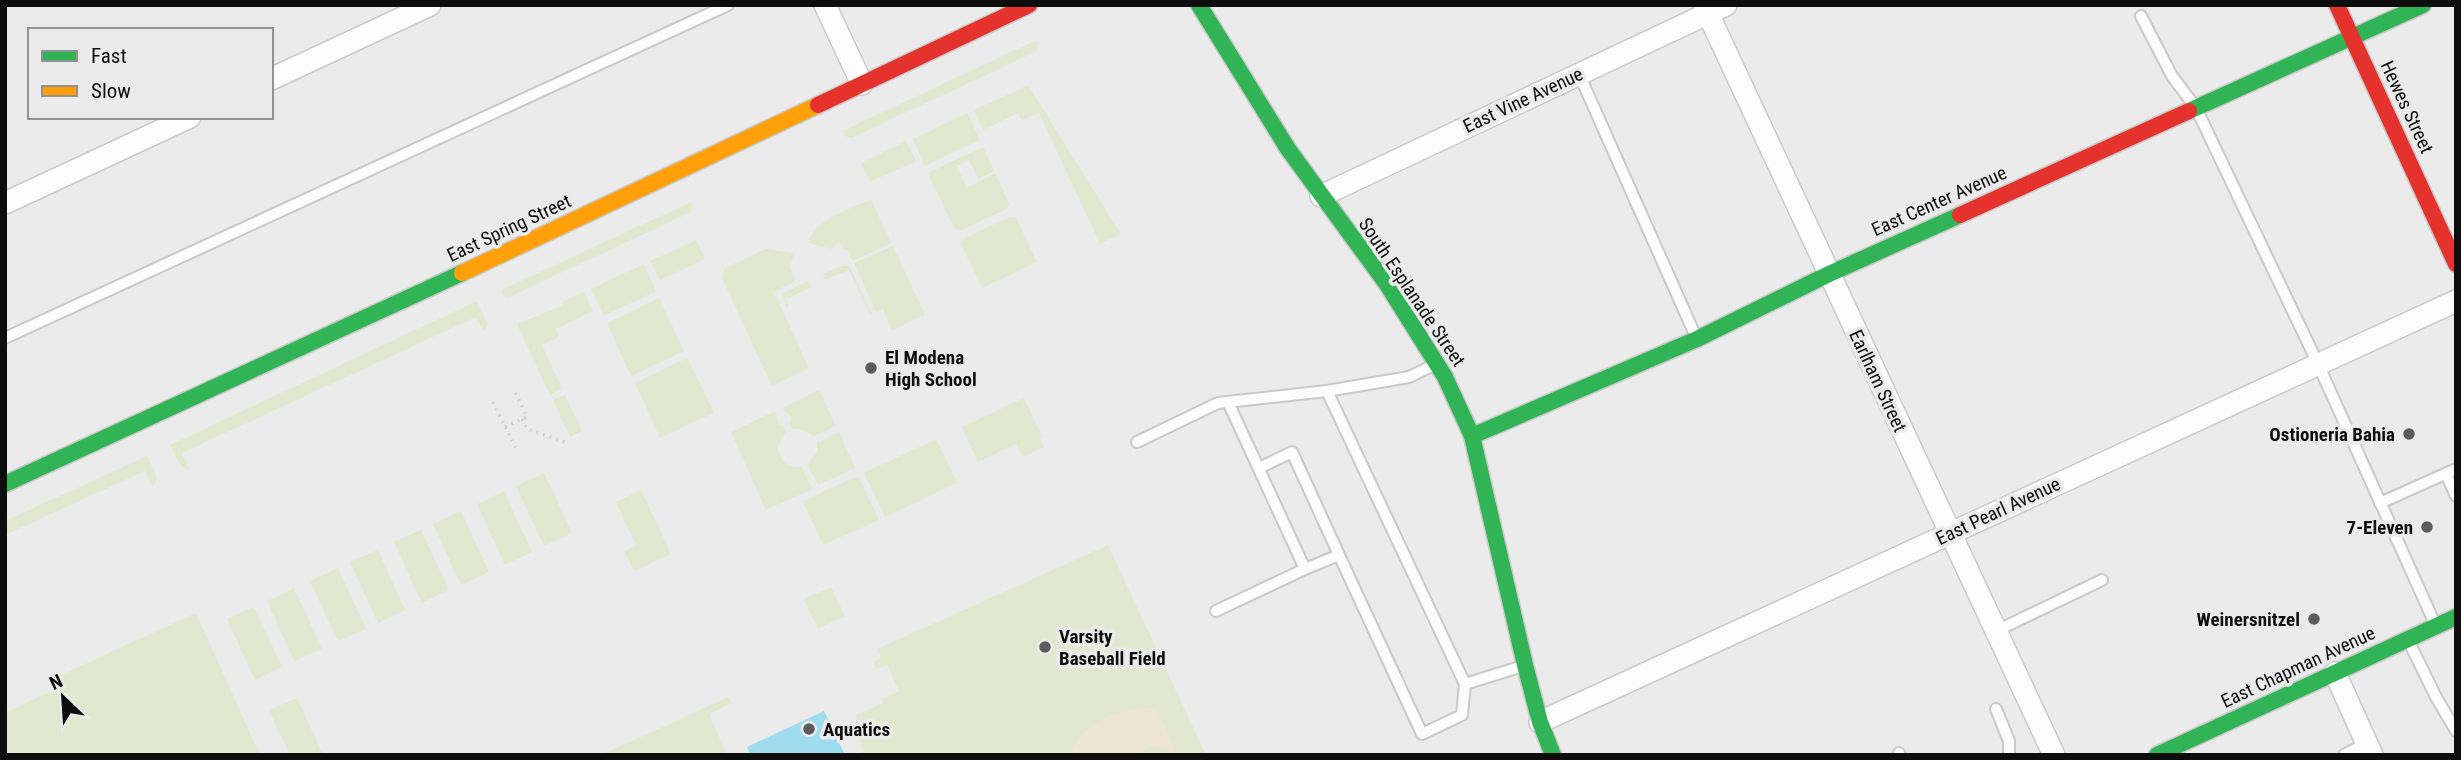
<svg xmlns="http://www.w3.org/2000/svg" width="2461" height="760" font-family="'Roboto Condensed',sans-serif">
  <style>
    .green { fill: #e2e7d0 }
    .sand { fill: #ece6d2 }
    .water { fill: #9fdcee }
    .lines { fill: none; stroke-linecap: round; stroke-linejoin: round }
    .lane-casing { stroke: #c9c9ca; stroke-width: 14 }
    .street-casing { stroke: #c9c9ca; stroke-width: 24 }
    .fast-casing { stroke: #c9c9ca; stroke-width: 19 }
    .slow-casing { stroke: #c9c9ca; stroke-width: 19 }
    .jam-casing { stroke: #c9c9ca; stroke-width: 19 }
    .path { stroke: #d1d1d2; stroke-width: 3.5; stroke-dasharray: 2 5; stroke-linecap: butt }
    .lane { stroke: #fcfcfc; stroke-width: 10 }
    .street { stroke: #fcfcfc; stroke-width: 21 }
    .fast { stroke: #30b455; stroke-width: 16 }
    .slow { stroke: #ff9f0a; stroke-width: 16 }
    .jam { stroke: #e5322d; stroke-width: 16 }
    .poi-dot { fill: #5b5b5b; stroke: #ebebec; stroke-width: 2.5 }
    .labels { text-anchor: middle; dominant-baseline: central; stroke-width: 7; stroke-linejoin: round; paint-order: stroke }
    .street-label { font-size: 19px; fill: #0d0d0d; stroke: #ebebec }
    .poi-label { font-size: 19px; font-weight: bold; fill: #0d0d0d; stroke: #ebebec; text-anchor: start }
  </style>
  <rect width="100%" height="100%" fill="#ebebec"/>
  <g class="green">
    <polygon points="1037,40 1038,49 1035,52 851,138 845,136 842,131"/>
    <polygon points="1028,85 1121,234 1100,244 1039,113 1022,120 1018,113 983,130 974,110"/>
    <polygon points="967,113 980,140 925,166 913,139"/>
    <polygon points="906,141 916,161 870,182 861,163"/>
    <polygon points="983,147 994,171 978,179 969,160 957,166 967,188 995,173 1009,204 1007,209 961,230 954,228 928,173"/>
    <path d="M871 199 891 243 853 261 848 251 843 249 839 242 832 249 808 243C816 218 849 210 871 199Z"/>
    <polygon points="691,202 693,207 691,212 509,297 503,295 501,290"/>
    <polygon points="1010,217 1016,218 1037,262 982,288 961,244 965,238"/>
    <polygon points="696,240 705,259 660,280 650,261"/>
    <polygon points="893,246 925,315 892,330 883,309 876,312 854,263"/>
    <polygon points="765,249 794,253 790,267 795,281 774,292 809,368 772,386 722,278 725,268"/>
    <polygon points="644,264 656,291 604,316 591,289"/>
    <polygon points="841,266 849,266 872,314 870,315 849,270 825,280 823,274"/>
    <polygon points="808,281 811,287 786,299 789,306 787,307 781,294"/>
    <polygon points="584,292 593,311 556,329 559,337 542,345 562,389 550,395 517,324 562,306 564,301"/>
    <polygon points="659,298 684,351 631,376 607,323"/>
    <polygon points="477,301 487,324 484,332 476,317 182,453 189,469 186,470 181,466 170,445"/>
    <polygon points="687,358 714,413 660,438 635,383"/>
    <polygon points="819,390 836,426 814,436 801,429 792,429 789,423 791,419 788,413 784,411 783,407"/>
    <polygon points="565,395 582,431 570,437 553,400"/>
    <polygon points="1024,398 1042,437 1040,438 1044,447 1023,457 1016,444 978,462 962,427"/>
    <path d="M775 411 779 425 783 426 786 432 778 446C779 461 787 468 802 467L812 489 766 510 731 432Z"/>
    <polygon points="839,432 855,468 818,485 808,465 817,452 817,443"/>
    <polygon points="936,439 957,483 885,517 864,473"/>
    <polygon points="147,456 157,478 153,487 145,471 5,535 5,521"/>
    <polygon points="544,473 572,533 544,546 516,486"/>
    <polygon points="858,476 879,520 823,545 803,501"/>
    <polygon points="641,490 671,554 634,571 624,551 636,545 616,502"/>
    <polygon points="504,491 532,552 505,565 477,504"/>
    <polygon points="461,511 489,572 461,585 433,524"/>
    <polygon points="421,530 449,590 422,603 394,542"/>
    <polygon points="1108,545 1206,755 863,755 856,715 884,703 882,699 899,691 887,665 877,669 873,662 881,658 877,649"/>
    <polygon points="378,550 405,610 378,623 350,562"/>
    <polygon points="338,568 366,629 338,641 310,581"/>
    <polygon points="831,587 845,616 818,629 804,599"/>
    <polygon points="294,588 322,649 294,661 267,601"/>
    <polygon points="254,607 282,667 255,680 227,619"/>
    <polygon points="196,613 260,755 5,755 5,713 54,690 50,680"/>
    <polygon points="729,697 732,703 709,714 727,755 601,755"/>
    <polygon points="297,698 323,755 290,755 269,710"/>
  </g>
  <path class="sand" d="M1156 707 1173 745 1175 755H1170L1167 748 1154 746 1135 755H1069C1085 719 1119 709 1156 707Z"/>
  <polygon class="water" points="824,711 845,755 750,755 747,747"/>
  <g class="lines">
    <defs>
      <g id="lane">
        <polyline points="2141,16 2172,76 2196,108 2318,364 2435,624"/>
        <polyline points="1579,74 1696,337"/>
        <polyline points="5,338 728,5"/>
        <polyline points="1436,364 1409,377 1327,391 1465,684 1523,666"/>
        <polyline points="1137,442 1218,403 1327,391"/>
        <polyline points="1259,468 1292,452 1339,555"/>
        <polyline points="2446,474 2456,496"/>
        <polyline points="2380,503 2456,469"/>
        <polyline points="1305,569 1339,555 1422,734 1462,715 1465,684"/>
        <polyline points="1216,611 1305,569 1228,402"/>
        <polyline points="1996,631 2102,580"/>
        <polyline points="2409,642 2436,697 2456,731"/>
        <polyline points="1996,709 2009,741 2009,755"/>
        <polyline points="1899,753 1900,755"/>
        <polyline points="2344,755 2367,743"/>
      </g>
      <g id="street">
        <polyline points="825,5 862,84"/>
        <polyline points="1704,5 2054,755"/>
        <polyline points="271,79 430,5"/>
        <polyline points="1321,196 1726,5"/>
        <polyline points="5,203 190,117"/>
        <polyline points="2335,673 2372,755"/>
        <polyline points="1540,722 2456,301"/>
      </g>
      <g id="fast">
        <polyline points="1199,5 1288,149 1386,283 1445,377 1472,436 1525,665 1540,722 1553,755"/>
        <polyline points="2189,111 2423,5"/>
        <polyline points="1472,436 1697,339 1829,274 1960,215"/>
        <polyline points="5,484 462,273"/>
        <polyline points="2157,755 2456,617"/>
      </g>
      <polyline id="slow" points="462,273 818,105"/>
      <g id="jam">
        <polyline points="2337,5 2456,264"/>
        <polyline points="818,105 1029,5"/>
        <polyline points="1960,215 2189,111"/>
      </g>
    </defs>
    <use href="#lane" class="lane-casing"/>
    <use href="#street" class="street-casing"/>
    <use href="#fast" class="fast-casing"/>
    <use href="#slow" class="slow-casing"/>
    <use href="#jam" class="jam-casing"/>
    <g class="path">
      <polyline points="493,402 517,451"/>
      <polyline points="522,419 527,429 565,442 568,440"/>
      <polyline points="505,427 527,417 515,392"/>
    </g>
    <use href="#lane" class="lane"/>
    <use href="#street" class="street"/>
    <use href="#fast" class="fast"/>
    <use href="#slow" class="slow"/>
    <use href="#jam" class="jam"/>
  </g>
  <g class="poi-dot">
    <circle cx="871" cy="368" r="7"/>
    <circle cx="2409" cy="434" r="7"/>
    <circle cx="2427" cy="527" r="7"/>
    <circle cx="2314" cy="619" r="7"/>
    <circle cx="1045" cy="647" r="7"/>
    <circle cx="809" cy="729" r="7"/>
  </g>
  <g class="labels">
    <g class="street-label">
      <text transform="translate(1523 100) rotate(-25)">East Vine Avenue</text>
      <text transform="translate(2407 107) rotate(65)">Hewes Street</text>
      <text transform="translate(1939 201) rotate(-24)">East Center Avenue</text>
      <text transform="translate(509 228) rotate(-25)">East Spring Street</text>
      <text transform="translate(1412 292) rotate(56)">South Esplanade Street</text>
      <text transform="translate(1878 381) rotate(65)">Earlham Street</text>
      <text transform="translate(1998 511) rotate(-25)">East Pearl Avenue</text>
      <text transform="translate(2298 667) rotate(-25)">East Chapman Avenue</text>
    </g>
    <g class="poi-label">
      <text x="885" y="357">El Modena<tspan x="885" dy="22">High School</tspan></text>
      <text x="2395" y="434" text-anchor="end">Ostioneria Bahia</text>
      <text x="2413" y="527" text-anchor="end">7-Eleven</text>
      <text x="2300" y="619" text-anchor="end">Weinersnitzel</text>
      <text x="1059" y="636">Varsity<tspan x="1059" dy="22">Baseball Field</tspan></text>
      <text x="823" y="729">Aquatics</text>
    </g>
  </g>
  <rect width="2461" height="760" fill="none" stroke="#0d0d0d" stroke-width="14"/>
  <rect x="28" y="28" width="245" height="91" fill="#ebebec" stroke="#929293" stroke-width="2"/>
  <rect x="42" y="51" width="35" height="10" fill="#30b455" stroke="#929293" stroke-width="2"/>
  <text x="91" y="63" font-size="21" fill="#0d0d0d">Fast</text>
  <rect x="42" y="86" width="35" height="10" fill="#ff9f0a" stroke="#929293" stroke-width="2"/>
  <text x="91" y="98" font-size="21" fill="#0d0d0d">Slow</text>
  <g transform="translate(63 697) rotate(335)" stroke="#ebebec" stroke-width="5" paint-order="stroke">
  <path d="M0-5L12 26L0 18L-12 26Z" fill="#0d0d0d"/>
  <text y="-10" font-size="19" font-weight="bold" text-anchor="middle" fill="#0d0d0d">N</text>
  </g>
</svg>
